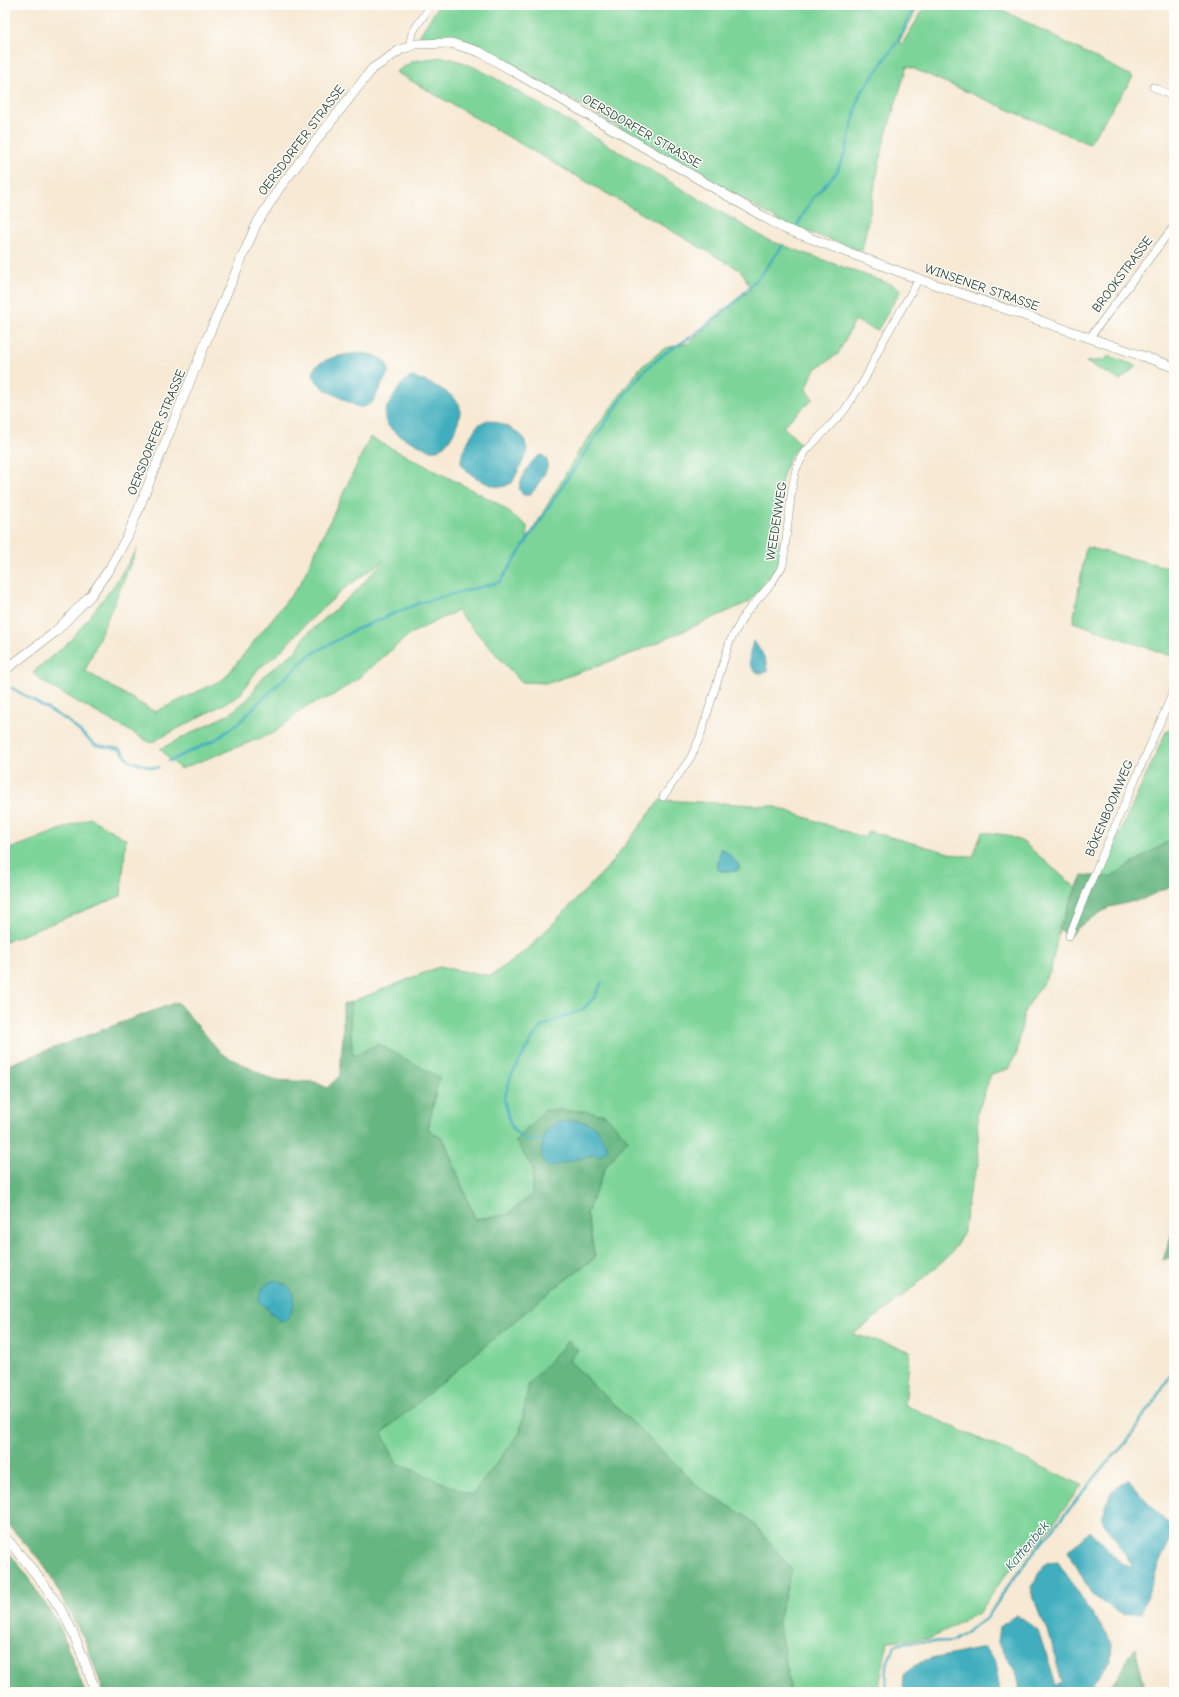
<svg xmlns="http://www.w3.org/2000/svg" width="1179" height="1697" font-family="'Comic Neue',sans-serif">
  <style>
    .green { fill: #7dd499; stroke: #4e8866 }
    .forest { fill: #66b681; stroke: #427a5a }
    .water { fill: #40aebe; stroke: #307679 }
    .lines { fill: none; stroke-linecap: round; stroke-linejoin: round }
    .stream { stroke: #40aebe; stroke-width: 2.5 }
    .minor-casing { stroke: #8b9384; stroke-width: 8 }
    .tertiary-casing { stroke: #8b9384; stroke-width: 10 }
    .minor { stroke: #fff; stroke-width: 7 }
    .tertiary { stroke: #fff; stroke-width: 9 }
    .labels { text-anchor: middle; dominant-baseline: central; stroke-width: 3; stroke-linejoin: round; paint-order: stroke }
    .street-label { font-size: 13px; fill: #1f3d34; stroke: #fdfcf7 }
    .water-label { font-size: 14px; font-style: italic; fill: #295f5d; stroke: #fdfcf7 }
  </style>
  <rect width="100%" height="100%" fill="#fdfcf7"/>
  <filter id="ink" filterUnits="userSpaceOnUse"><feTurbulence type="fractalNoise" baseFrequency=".025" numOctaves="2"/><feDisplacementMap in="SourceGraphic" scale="8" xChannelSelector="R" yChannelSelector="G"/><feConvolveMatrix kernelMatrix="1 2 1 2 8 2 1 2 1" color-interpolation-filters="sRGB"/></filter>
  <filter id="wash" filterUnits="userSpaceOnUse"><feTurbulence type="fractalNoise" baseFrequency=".012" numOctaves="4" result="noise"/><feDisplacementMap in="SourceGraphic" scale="16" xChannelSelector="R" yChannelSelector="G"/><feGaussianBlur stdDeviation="0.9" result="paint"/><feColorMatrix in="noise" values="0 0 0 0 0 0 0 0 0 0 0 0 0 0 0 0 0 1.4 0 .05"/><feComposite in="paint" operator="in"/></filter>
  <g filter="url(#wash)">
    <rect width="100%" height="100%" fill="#f7e9d4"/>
    <g class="green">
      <polygon points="439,5 647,5 650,7 653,5 919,5 899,42 902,44 926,5 993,5 1133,77 1089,144 907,66 883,145 862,251 785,224 474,43 449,36 418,38"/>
      <path d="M443 57C464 61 481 70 500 81L768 240 893 285 901 290 877 331 855 320 838 354 814 370 806 390 813 399 783 426 800 443C796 450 789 457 787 464 774 495 779 531 780 564L749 602 636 652 549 683 521 682 457 611 410 634 356 680 330 697 307 706 274 733 180 769 160 749 231 713 249 698 263 676 296 651 305 636 358 589 384 560 344 589 307 623 279 653 258 669 239 696 151 743 53 688 39 679 33 672 70 641 113 587 137 549 85 671 155 712 224 679 300 584 370 437 497 503 527 526V540L579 451 640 368 665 348 689 343 751 289 744 275 738 269 396 72 413 61Z"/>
      <polygon points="1109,356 1137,366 1120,380 1086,362 1104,360"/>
      <polygon points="1086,547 1174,569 1174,657 1073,622"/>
      <polygon points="1174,727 1174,838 1110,877 1100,876 1166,732"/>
      <polygon points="660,800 773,806 865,838 868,831 953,854 973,857 982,832 1007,835 1023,842 1076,888 1059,929 1051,970 1024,1012 1017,1053 1008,1069 991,1074 977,1114 979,1161 969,1193 963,1234 952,1252 932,1271 888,1308 853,1334 910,1351 905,1405 1082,1485 1040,1541 1008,1571 980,1612 931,1638 888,1641 878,1692 789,1692 790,1687 778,1620 791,1570 750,1519 702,1490 569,1361 578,1350 529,1384 520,1433 472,1496 396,1463 381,1433 554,1288 595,1258 587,1213 605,1168 628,1139 515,1140 533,1168 532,1195 507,1215 475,1219 444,1140 428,1129 439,1077 353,1057 350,1023 351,1002 439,967 491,976 529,948 607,868"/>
      <polygon points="90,818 126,839 121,896 5,942 5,851"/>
    </g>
    <g class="forest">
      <polygon points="1174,838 1174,884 1143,899 1110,907 1085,922 1069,936 1059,929 1082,875 1110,877"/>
      <polygon points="177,1002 222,1054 273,1080 315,1082 327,1088 340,1075 343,1035 343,1004 351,1002 350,1023 353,1056 378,1044 439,1077 428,1129 444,1140 475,1219 507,1215 532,1195 533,1168 515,1140 545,1110 583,1111 605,1115 628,1139 605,1168 587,1213 595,1258 554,1288 382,1433 396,1463 472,1495 520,1433 529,1384 568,1341 578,1350 569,1361 702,1490 750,1519 792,1570 778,1620 790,1687 789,1692 104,1692 87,1645 45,1566 5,1521 5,1066"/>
      <polygon points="1174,1227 1174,1256 1163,1260"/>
      <polygon points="5,1547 22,1569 59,1625 85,1692 5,1692"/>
      <polygon points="1135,1648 1146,1692 1107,1692"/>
    </g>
    <g class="water">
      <path d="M361 353 373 355 382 359 387 364 389 371 372 403 364 407H358L326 390 317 382 313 375 315 367C328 356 344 355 361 353Z"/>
      <path d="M411 377C423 379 454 393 459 404 464 415 451 443 441 448 437 451 433 450 429 450 416 443 386 433 385 418 384 410 389 404 393 398 398 389 402 381 411 377Z"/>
      <path d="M488 420C497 421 517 430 523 437 525 440 527 449 527 453L512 483C509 484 504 487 501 487 491 488 462 472 461 462 460 455 473 431 477 426 480 423 485 421 488 420Z"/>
      <path d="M541 455C557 461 539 482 533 492L530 495H523L519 489C521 478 531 458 541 455Z"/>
      <path d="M753 641C760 647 767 660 767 671L762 674C743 669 750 654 753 641Z"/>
      <polygon points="720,849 725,850 739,865 739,869 737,871 721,871 717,869"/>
      <path d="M575 1120C583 1122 594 1123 599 1131 603 1138 602 1140 609 1147L599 1158 595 1154 547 1168 541 1156 544 1134 549 1127 558 1122Z"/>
      <path d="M276 1280C280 1282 284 1283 288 1286 300 1296 293 1313 284 1322L278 1319 259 1301C260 1289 265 1283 276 1280Z"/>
      <polygon points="1128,1479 1137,1491 1174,1529 1174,1532 1162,1556 1141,1612 1123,1615 1092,1595 1068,1551 1090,1531 1123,1565 1133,1566 1102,1519 1111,1492"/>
      <polygon points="1058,1562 1112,1643 1111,1660 1086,1692 1020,1692 1015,1671 998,1643 1000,1626 1016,1615 1038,1630 1056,1685 1062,1683 1048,1630 1040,1616 1031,1588 1046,1563"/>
      <polygon points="984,1648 995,1660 1000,1692 903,1692 904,1674 921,1661"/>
    </g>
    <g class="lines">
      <g class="stream">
        <polyline points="796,227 813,198 837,172 846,150 859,96 897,42 915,5"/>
        <polyline points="12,688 68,721 95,745 120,749 130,761 154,768 158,767"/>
        <polyline points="169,761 215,740 241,721 260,701 310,655 357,629 422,602 500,582 570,475 626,393 644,371 665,353 694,335 734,303 761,275 783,245"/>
        <polyline points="542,1141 526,1140 514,1131 510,1123 504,1099 511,1076 534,1036 542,1027 560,1018 582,1010 594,998 602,982"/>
        <polyline points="886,1692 887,1665 894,1646 907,1642 952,1641 987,1618 1014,1577 1106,1464 1127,1442 1174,1370"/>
      </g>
    </g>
  </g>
  <g filter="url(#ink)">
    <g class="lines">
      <defs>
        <g id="minor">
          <polyline points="409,47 412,33 431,5"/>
          <polyline points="1153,87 1174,97"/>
          <polyline points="1090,337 1174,226"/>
          <polyline points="663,797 691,757 700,737 730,641 745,614 771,584 783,565 792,488 796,469 806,451 844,411 865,379 882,343 919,279"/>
          <polyline points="1069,936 1089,886 1174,690"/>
        </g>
        <g id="tertiary">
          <polyline points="5,670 54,633 91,595 110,568 128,535 209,334 257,223 280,187 372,69 400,50 416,44 451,43 480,52 783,228 919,279 1174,367"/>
          <path d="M5 1537C27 1563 47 1586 64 1615 78 1639 86 1667 96 1692"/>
        </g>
      </defs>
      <use href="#minor" class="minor-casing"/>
      <use href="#tertiary" class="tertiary-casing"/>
      <use href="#minor" class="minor"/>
      <use href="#tertiary" class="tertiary"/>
    </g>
  </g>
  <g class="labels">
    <g class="street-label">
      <text transform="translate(642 131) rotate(30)">OERSDORFER STRASSE</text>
      <text transform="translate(301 140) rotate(-53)">OERSDORFER STRASSE</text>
      <text transform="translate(1122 274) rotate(-53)">BROOKSTRASSE</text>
      <text transform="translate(982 287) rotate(19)">WINSENER STRASSE</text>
      <text transform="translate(156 432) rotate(-68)">OERSDORFER STRASSE</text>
      <text transform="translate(776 521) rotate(-81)">WEEDENWEG</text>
      <text transform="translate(1109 808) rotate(-67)">BÖKENBOOMWEG</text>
    </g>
    <g class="water-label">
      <text transform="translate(1027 1546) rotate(-50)">Kattenbek</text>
    </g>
  </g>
  <rect width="1179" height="1697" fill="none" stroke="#fdfcf7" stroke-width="20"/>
</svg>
